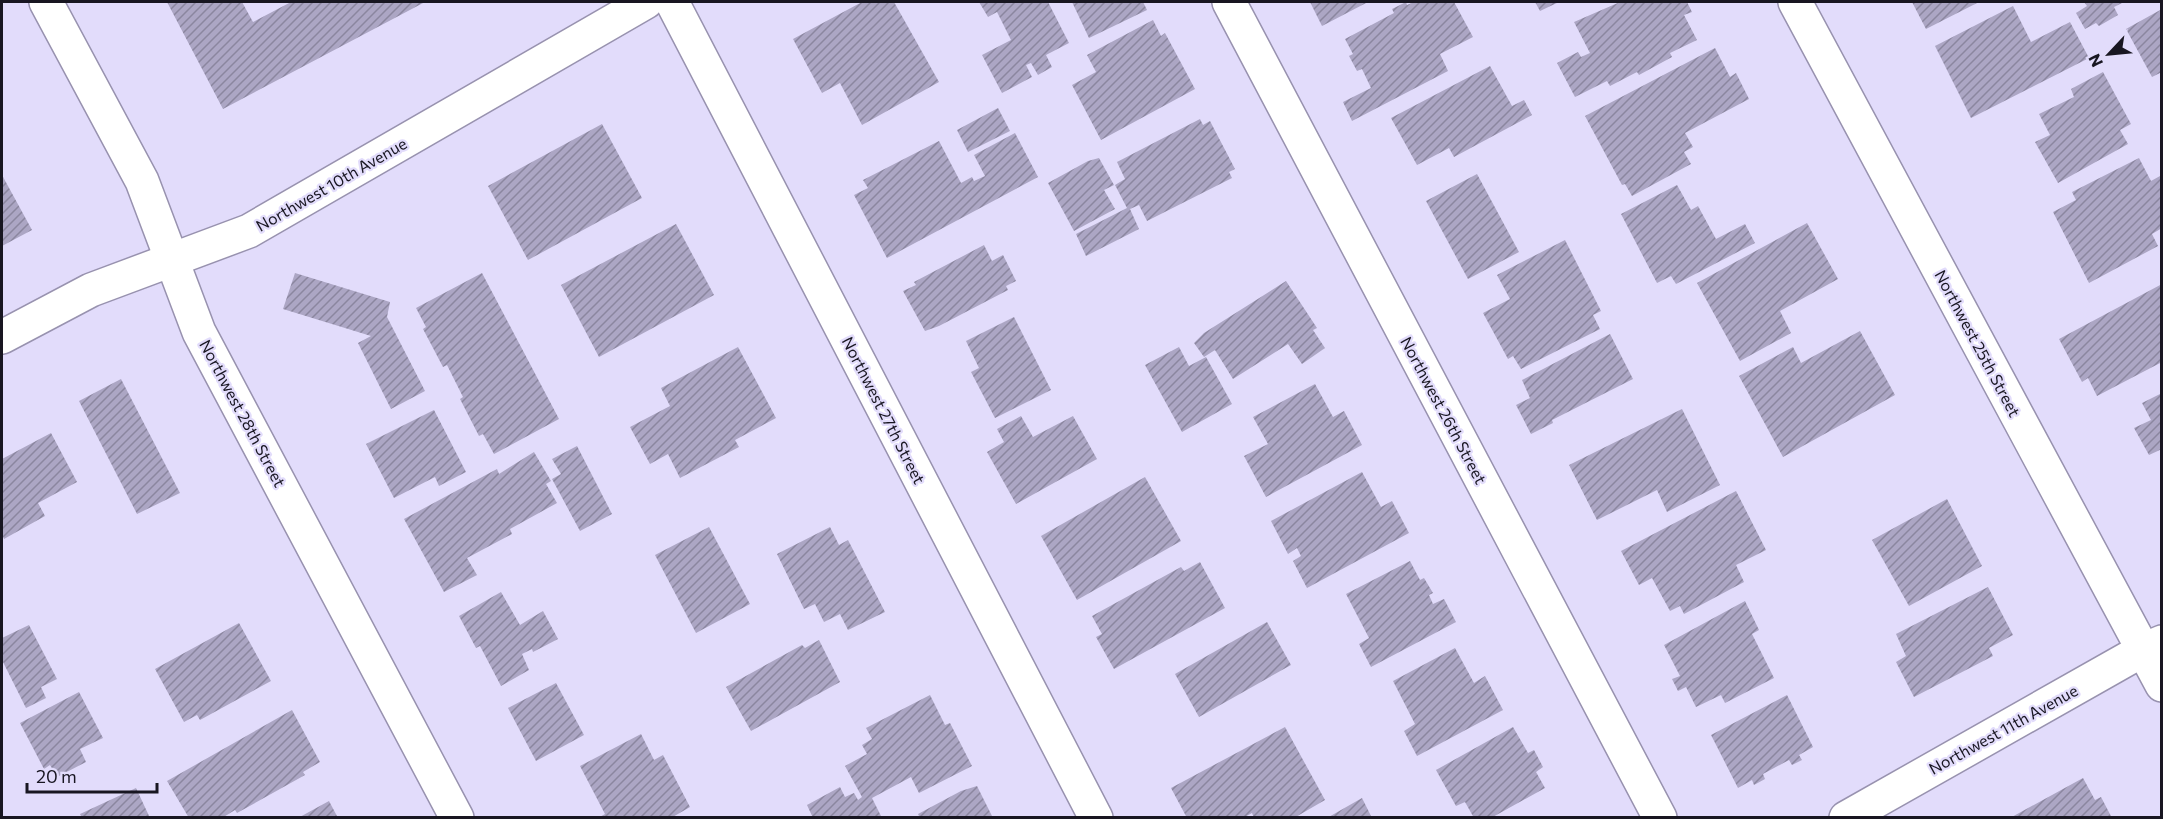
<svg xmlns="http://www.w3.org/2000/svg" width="2163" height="819" font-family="Commissioner,sans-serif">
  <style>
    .building { fill: url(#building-hatch) }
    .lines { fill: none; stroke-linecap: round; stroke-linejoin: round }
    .minor-casing { stroke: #9892af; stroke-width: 36 }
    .minor { stroke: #fff; stroke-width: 33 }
    .labels { text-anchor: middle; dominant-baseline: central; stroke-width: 4.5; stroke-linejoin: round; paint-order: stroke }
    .street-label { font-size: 16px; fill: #181621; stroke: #e2dcfb }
  </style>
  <defs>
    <pattern id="building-hatch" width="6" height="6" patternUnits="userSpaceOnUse" patternTransform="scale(1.5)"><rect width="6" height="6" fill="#aca6c4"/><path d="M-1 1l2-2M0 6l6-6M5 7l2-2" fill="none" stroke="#8b869f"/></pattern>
  </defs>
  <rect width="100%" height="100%" fill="#e2dcfb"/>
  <g class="building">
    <polygon points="167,2 242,2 253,22 291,2 425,2 223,109"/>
    <polygon points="862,2 894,2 939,82 862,125 840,83 822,93 793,39"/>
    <polygon points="979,2 1048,2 1069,43 1046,55 1052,67 1038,75 1031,63 1026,65 1032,77 1002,93 982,55 1011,40 997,12 988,17"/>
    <polygon points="1072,2 1143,2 1147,10 1089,38"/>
    <polygon points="1310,2 1368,2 1322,26"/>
    <polygon points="1406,2 1407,5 1414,2 1454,2 1473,37 1440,54 1448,71 1352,121 1343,102 1371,88 1362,69 1357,71 1349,56 1353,54 1345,39 1394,13 1392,9"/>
    <polygon points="1535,2 1559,2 1540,11"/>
    <polygon points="1620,2 1687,2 1692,12 1684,15 1697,40 1670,53 1672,57 1639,75 1637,72 1610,86 1607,81 1575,97 1557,63 1578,52 1581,57 1590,53 1574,22"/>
    <polygon points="1912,2 1979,2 1926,29"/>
    <polygon points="2084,2 2124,2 2114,7 2118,15 2099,26 2096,23 2085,29 2076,13 2087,6"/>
    <polygon points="2013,6 2031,42 2070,22 2089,58 1971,118 1935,46"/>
    <polygon points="2162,9 2162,72 2152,77 2126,29"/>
    <polygon points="1153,20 1161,36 1165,33 1195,89 1101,140 1072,85 1096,72 1087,55"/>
    <polygon points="1715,48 1730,77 1736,73 1749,99 1685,133 1693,147 1684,152 1691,164 1632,196 1625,184 1622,185 1585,116"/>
    <polygon points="1490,66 1512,106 1524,100 1532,115 1454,157 1449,148 1417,165 1391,118"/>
    <polygon points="2103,72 2131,124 2120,130 2128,144 2058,183 2035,142 2050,135 2039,114 2074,97 2071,89"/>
    <polygon points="998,108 1010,131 968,152 957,130"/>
    <polygon points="1200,119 1203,125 1210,121 1235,169 1229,172 1232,178 1147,221 1139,205 1130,209 1139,229 1086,256 1076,234 1127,208 1115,185 1125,179 1117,162"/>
    <polygon points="602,124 642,198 528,260 488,186"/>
    <polygon points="1015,133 1038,177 887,258 854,195 868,188 863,180 939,141 961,183 972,177 974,181 985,176 974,155"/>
    <polygon points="1099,158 1114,185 1104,190 1115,209 1074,231 1048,183 1088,161"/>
    <polygon points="2139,158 2151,181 2160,176 2162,180 2162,228 2152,234 2158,246 2089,283 2053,212 2076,200 2072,192"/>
    <polygon points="1477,174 1519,252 1468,279 1426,201"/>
    <polygon points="2,175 32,230 2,246"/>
    <polygon points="1677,185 1691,210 1698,206 1716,239 1745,224 1755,243 1676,284 1671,276 1657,283 1621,214"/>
    <polygon points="1807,223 1838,279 1780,311 1791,333 1740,361 1697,283"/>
    <polygon points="676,224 714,295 599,357 561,285"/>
    <polygon points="1565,240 1601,311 1593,315 1600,329 1521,369 1513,356 1508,359 1483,313 1510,299 1497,275"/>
    <polygon points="984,245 992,261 1003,255 1016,281 1006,286 1008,290 939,326 925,331 903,291 916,285 914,282"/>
    <polygon points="295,273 390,302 387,317 425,391 391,409 358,343 371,336 283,309"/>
    <polygon points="482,273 559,419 494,454 483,434 479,436 460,399 463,397 447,365 443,367 423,329 426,327 416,308"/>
    <polygon points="1286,281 1317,328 1313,330 1325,348 1302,364 1288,344 1233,379 1215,350 1204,357 1194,343 1204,333"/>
    <polygon points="2162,284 2162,362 2097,396 2088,378 2082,382 2059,339"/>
    <polygon points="1014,317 1051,390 995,418 971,372 979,368 966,341"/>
    <polygon points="1860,331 1895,395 1783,457 1739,376 1793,347 1801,363"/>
    <polygon points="1610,334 1633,379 1552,420 1553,423 1531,434 1516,405 1530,398 1522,380"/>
    <polygon points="738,347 776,418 735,440 739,447 680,478 668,454 650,464 630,427 670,406 661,388"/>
    <polygon points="1179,347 1189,366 1206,357 1232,404 1182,432 1145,365"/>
    <polygon points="121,379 180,493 137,514 79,401"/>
    <polygon points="1315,384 1333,417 1344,411 1362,445 1266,497 1244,456 1268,444 1253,417"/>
    <polygon points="2162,393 2162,449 2149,455 2134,428 2151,420 2142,403"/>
    <polygon points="1682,409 1720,485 1667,512 1657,490 1597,520 1569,465"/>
    <polygon points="434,410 466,472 439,486 435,477 394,498 366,444"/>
    <polygon points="1021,416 1033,437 1073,416 1097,459 1016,504 987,452 1004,442 997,429"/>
    <polygon points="51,433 77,482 38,503 45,516 4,539 2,534 2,459"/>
    <polygon points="577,446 612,514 580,531 552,479 561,474 552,459"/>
    <polygon points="534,452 551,481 546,484 557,503 510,529 512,534 467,558 477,575 444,592 404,519 497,469 499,474"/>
    <polygon points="1362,472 1381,507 1392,501 1409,533 1307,588 1293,561 1301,556 1297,548 1288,554 1271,521"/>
    <polygon points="1145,477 1181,541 1077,600 1041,536"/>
    <polygon points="1736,491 1766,550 1736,565 1744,582 1684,614 1680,606 1670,611 1652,578 1639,585 1621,551"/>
    <polygon points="1947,499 1982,566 1909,606 1872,540"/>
    <polygon points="709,527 750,604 696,633 655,555"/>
    <polygon points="830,527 839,545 848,540 885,612 848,630 840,614 824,622 815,604 804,609 777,554"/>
    <polygon points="1410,561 1420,580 1424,578 1433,593 1429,595 1433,604 1444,599 1456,622 1371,667 1359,644 1369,638 1346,594"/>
    <polygon points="1200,562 1225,608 1114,669 1096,637 1102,634 1092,616 1181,567 1184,571"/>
    <polygon points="1988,587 2013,635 1989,648 1993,656 1914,697 1896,662 1906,656 1896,634"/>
    <polygon points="501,592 520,625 543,611 558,639 533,652 532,649 522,654 529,670 501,686 480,646 476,648 459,616"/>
    <polygon points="1745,601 1759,630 1752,634 1774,678 1725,703 1721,695 1696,707 1686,687 1678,691 1672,679 1680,676 1664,645"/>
    <polygon points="1267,622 1291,665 1199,717 1175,674"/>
    <polygon points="239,623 271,681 200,720 197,715 184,722 155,669"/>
    <polygon points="29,625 57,679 41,687 46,698 26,708 2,660 2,638"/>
    <polygon points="819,640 840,682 751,731 726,687 802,645 805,648"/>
    <polygon points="1455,648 1474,683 1485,676 1503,710 1417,756 1404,731 1415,724 1393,681"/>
    <polygon points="556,683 584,735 536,761 508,708"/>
    <polygon points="79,692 103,738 80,749 86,762 57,777 50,765 44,769 20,723"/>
    <polygon points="930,695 945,725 950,723 972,766 919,793 911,777 872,798 881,816 878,818 813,818 807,805 840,787 845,797 854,793 858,800 862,797 845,766 867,754 862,745 872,739 866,728"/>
    <polygon points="1787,695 1813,747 1799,755 1802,760 1792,765 1789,760 1763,774 1765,779 1754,785 1752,780 1738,788 1711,735"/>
    <polygon points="292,710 320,762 303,772 305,775 237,813 235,810 222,818 189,818 167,781"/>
    <polygon points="1285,727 1325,800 1294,818 1254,818 1252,813 1243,818 1187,818 1171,788"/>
    <polygon points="1513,727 1528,753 1534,750 1543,767 1536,772 1545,788 1491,818 1474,818 1465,802 1456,806 1436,770"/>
    <polygon points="641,734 654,760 663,755 690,807 671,818 598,818 605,814 580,766"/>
    <polygon points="2083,778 2095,800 2101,797 2112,818 2010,818"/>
    <polygon points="977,786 993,818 920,818 918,814 961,791"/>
    <polygon points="136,788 150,818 82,818 80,814"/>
    <polygon points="1362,798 1372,818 1327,818"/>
    <polygon points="329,801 338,818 298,818"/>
  </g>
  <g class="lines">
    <defs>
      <g id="minor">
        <polyline points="46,2 142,181 199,332 457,818"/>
        <polyline points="672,2 1096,818"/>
        <polyline points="1229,2 1660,818"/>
        <polyline points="1795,2 2162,685"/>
        <polyline points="2,337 91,290 249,231 646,2"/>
        <polyline points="1846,818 2143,650 2162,642"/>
      </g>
    </defs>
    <use href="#minor" class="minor-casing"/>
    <use href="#minor" class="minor"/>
  </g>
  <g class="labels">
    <g class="street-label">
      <text transform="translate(331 184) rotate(-30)">Northwest 10th Avenue</text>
      <text transform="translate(1978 343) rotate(62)">Northwest 25th Street</text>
      <text transform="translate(884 410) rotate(63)">Northwest 27th Street</text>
      <text transform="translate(1444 410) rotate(62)">Northwest 26th Street</text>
      <text transform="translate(243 413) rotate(62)">Northwest 28th Street</text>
      <text transform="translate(2003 729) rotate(-29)">Northwest 11th Avenue</text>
    </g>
  </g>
  <rect width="2163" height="819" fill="none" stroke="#181621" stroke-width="6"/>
  <g transform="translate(2109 54) rotate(244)" stroke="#e2dcfb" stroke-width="4.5" paint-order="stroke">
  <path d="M0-4.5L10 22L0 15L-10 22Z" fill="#181621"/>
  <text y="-9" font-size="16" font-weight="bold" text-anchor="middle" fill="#181621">N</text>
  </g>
  <path d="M27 783v9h130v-9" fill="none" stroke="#181621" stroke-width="3"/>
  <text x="36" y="783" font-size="18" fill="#181621" stroke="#e2dcfb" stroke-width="4.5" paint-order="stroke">20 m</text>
</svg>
